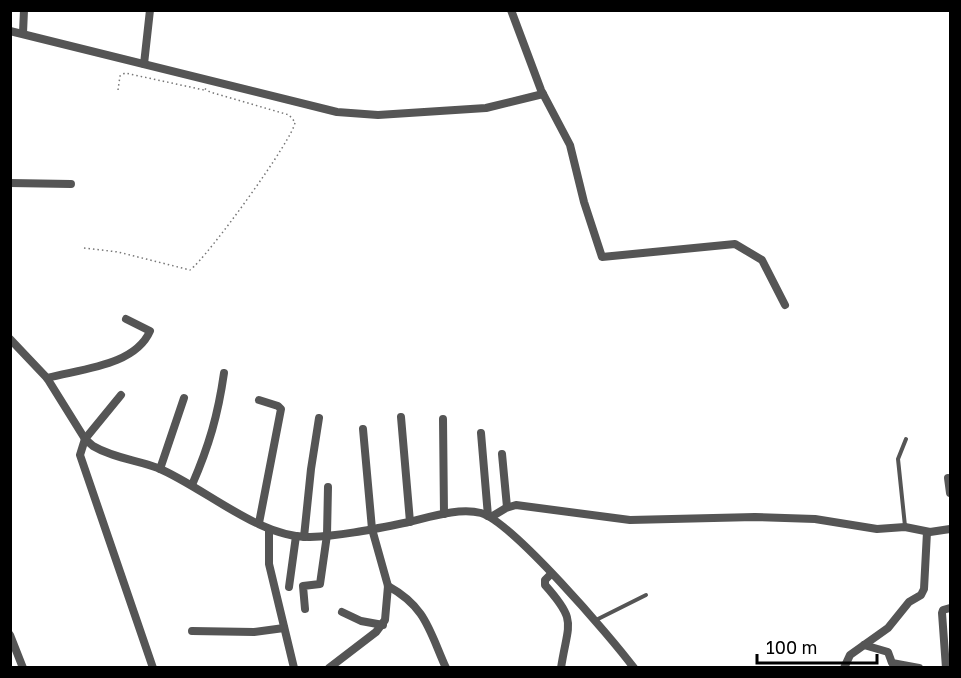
<svg xmlns="http://www.w3.org/2000/svg" width="961" height="678" font-family="'Golos Text',sans-serif">
  <style>
    .lines { fill: none; stroke-linecap: round; stroke-linejoin: round }
    .path { stroke: #777; stroke-width: 1.5; stroke-dasharray: 1.5 3; stroke-linecap: butt }
    .lane { stroke: #555; stroke-width: 4 }
    .street { stroke: #555; stroke-width: 8 }
  </style>
  <rect width="100%" height="100%" fill="#fff"/>
  <g class="lines">
    <g class="path">
      <polyline points="118,90 120,76 125,73 204,90"/>
      <path d="M84 248 118 252 190 270C206 259 295 137 295 122L289 115 210 92 204 88"/>
    </g>
    <g class="lane">
      <polyline points="905,526 898,459 906,439"/>
      <polyline points="596,620 646,595"/>
    </g>
    <g class="street">
      <polyline points="511,10 541,90 570,145 584,202 602,257 735,244 762,260 785,305"/>
      <polyline points="10,31 337,112 378,115 486,108 543,94"/>
      <polyline points="23,33 24,10"/>
      <polyline points="144,64 150,10"/>
      <polyline points="10,183 71,184"/>
      <path d="M10 339 47 378 85 439 93 446C113 458 137 460 158 468 205 488 259 538 310 537 341 536 374 529 404 523 427 518 458 507 481 513 512 522 611 637 634 668"/>
      <path d="M47 378C80 369 135 366 150 331L126 319"/>
      <polyline points="121,395 85,439 80,455 153,668"/>
      <polyline points="401,417 410,522"/>
      <polyline points="443,419 444,514"/>
      <polyline points="481,433 488,516"/>
      <polyline points="502,454 507,507"/>
      <polyline points="160,469 184,398"/>
      <polyline points="948,478 950,493"/>
      <path d="M192 485C209 446 218 415 224 373"/>
      <polyline points="491,517 506,508 516,505 630,520 755,517 815,519 877,529 905,527 930,532 950,529"/>
      <polyline points="259,523 281,409 278,406 259,400"/>
      <polyline points="269,530 269,564 294,668"/>
      <polyline points="304,537 311,469 319,418"/>
      <path d="M551 574 545 580V585C578 622 568 622 561 668"/>
      <path d="M388 586C426 607 429 630 446 668"/>
      <polyline points="289,587 296,536"/>
      <polyline points="305,609 303,586 320,584 327,535 328,487"/>
      <polyline points="342,612 361,621 383,625"/>
      <polyline points="192,631 254,632 284,628"/>
      <polyline points="10,635 23,668"/>
      <polyline points="864,645 888,652 892,663 919,668"/>
      <polyline points="329,668 376,632 385,620 388,586 372,529 363,429"/>
      <polyline points="844,668 850,655 888,628 909,602 921,595 924,589 927,532"/>
      <polyline points="946,668 942,613 943,610 950,608"/>
    </g>
  </g>
  <rect width="961" height="678" fill="none" stroke="#000000" stroke-width="24"/>
  <path d="M757 654v9h120v-9" fill="none" stroke="#000000" stroke-width="3"/>
  <text x="766" y="654" font-size="18" fill="#000000" stroke="#ffffff" stroke-width="4.5" paint-order="stroke">100 m</text>
</svg>
